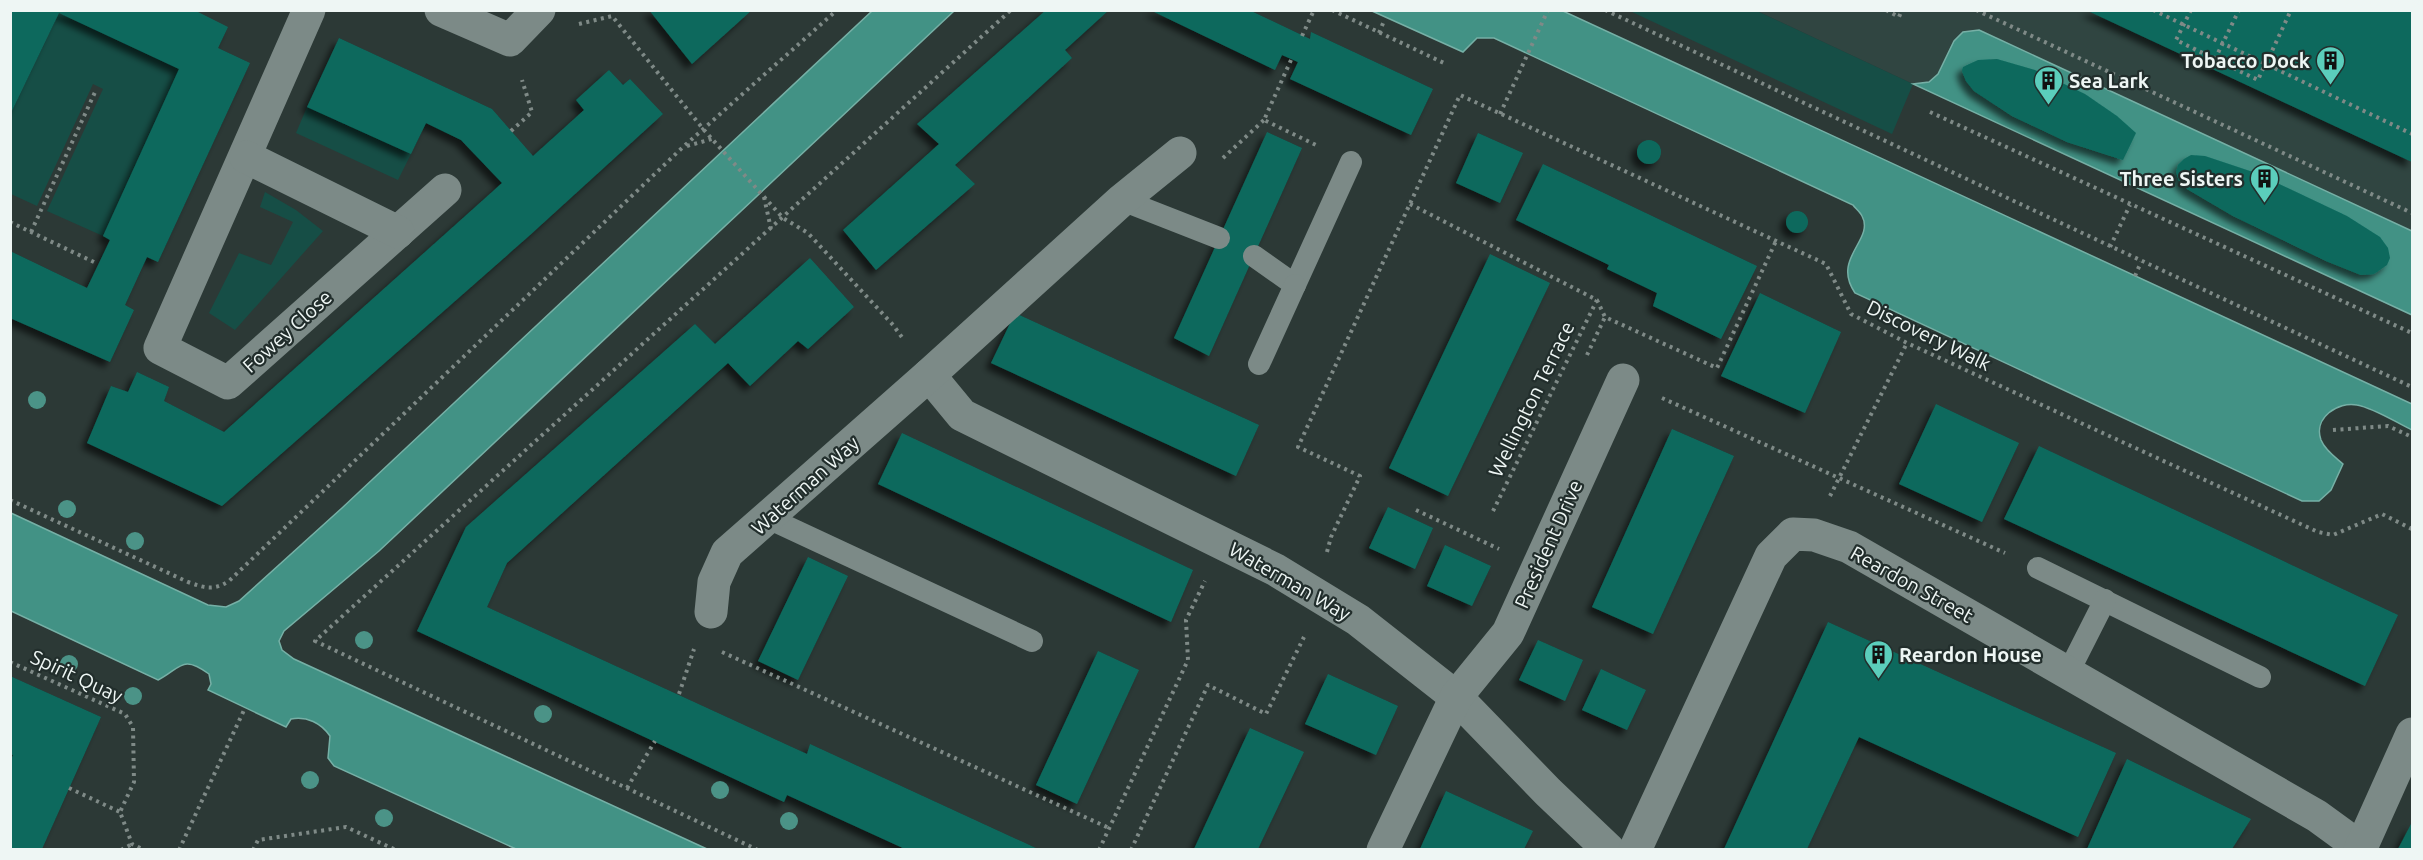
<svg xmlns="http://www.w3.org/2000/svg" width="2423" height="860" font-family="Ubuntu,sans-serif">
<style>
.built{fill:#304541}
.green{fill:#164e46}
.water{fill:#429285;stroke:#76b0a6;stroke-width:1.5}
.building{fill:#0b695d;filter:url(#shadow)}
.lines{fill:none;stroke-linecap:round;stroke-linejoin:round}
.path{stroke:#7f8a87;stroke-width:4;stroke-dasharray:3 4.5;stroke-linecap:butt}
.service{stroke:#7c8a87;stroke-width:22}
.minor{stroke:#7c8a87;stroke-width:33}
.tertiary{stroke:#7c8a87;stroke-width:33}
.tree{fill:#4b9387}
.labels{text-anchor:middle;dominant-baseline:central;stroke-width:4.5;stroke-linejoin:round;paint-order:stroke}
.poi-label{font-size:20px;font-weight:bold;fill:#eef6f4;stroke:#222e2c;text-anchor:end}
.street-label{font-size:20px;fill:#eef6f4;stroke:#222e2c}
</style>
<defs>
<filter id="shadow"><feDropShadow dx="-5.5" dy="5.5" stdDeviation="3" flood-color="#0009"/></filter>
</defs>
<rect width="100%" height="100%" fill="#2c3936"/>
<path class="built" d="M1757,11H2412V231L1979,30L1954,41L1938,74L1929,82L1913,84Z"/>
<g class="green">
<path d="M1630,11H1757L1913,84L1892,134Z"/>
<path d="M59,13L179,69L103,236L47,211L103,89L93,84L37,206L11,194L10,115Z"/>
<path d="M307,107L411,154L398,180L296,133Z"/>
<path d="M265,192L296,210L323,231L235,330L209,313L239,253L271,265L293,222L260,207Z"/>
</g>
<g class="water">
<path d="M872,11H954L379,551L284,631L279,641L282,650L294,659L707,849H516L334,766L328,758L330,736C321,723 307,716 291,719L286,727L208,690L211,684L209,674C182,654 181,668 158,680L11,611V513L208,605L226,607L239,601L342,508Z"/>
<path d="M1372,11H1563L2412,404V430C2397,423 2374,408 2357,405C2338,401 2313,418 2321,440C2325,450 2335,457 2343,464L2331,490L2319,501H2302L1855,293C1831,258 1875,240 1862,216C1860,212 1855,208 1853,205L1494,38H1477L1463,52Z"/>
<path d="M1979,30L2412,231V315L1913,84L1929,82L1938,74L1954,41L1963,32Z"/>
</g>
<g class="building">
<path d="M10,10H194L228,27L218,48L250,63L158,262L147,257L125,305L134,310L110,362L10,318V251L87,288L110,240L103,236L179,69L59,13L10,115Z"/>
<path d="M649,10H752L692,64Z"/>
<path d="M1046,10H1109L1065,50L1072,58L955,165L975,184L876,270L843,230L939,144L917,124Z"/>
<path d="M1150,10H1249L1310,39L1311,32L1433,89L1411,135L1290,79L1298,62L1282,55L1275,70Z"/>
<path d="M2086,10H2412V162Z"/>
<path d="M339,38L492,109L533,156L584,110L576,100L609,70L623,85L630,79L663,114L529,236L222,506L87,443L111,386L128,392L137,372L169,387L164,401L224,432L502,183L461,140L426,123L411,154L307,107Z"/>
<path d="M1997,59L2035,70L2085,94L2117,116L2136,133L2123,160L2067,142L2012,116L1974,91L1966,81L1962,71L1963,67L1978,60Z"/>
<path d="M1267,132L1302,148L1209,356L1174,338Z"/>
<path d="M1478,133L1523,153L1500,203L1456,183Z"/>
<circle cx="1649" cy="152" r="12"/>
<path d="M2191,155L2205,156L2256,173L2347,216L2380,237L2388,248L2390,258L2387,265L2374,274L2361,275L2326,261L2233,216L2187,189L2179,181L2176,172L2178,165L2184,159Z"/>
<path d="M1543,164L1757,266L1721,339L1653,306L1657,293L1607,269L1609,265L1516,220Z"/>
<circle cx="1797" cy="222" r="11"/>
<path d="M1490,254L1550,283L1448,496L1389,468Z"/>
<path d="M810,258L854,307L808,349L798,341L750,386L728,363L507,563L487,607L807,754L810,744L1038,849H905L787,795L784,802L417,631L466,527L695,324L715,344Z"/>
<path d="M1760,293L1841,332L1805,413L1721,376Z"/>
<path d="M1015,313L1259,425L1236,476L991,363Z"/>
<path d="M1936,404L2019,443L1982,522L1899,484Z"/>
<path d="M1672,429L1734,456L1653,634L1592,607Z"/>
<path d="M902,433L1193,570L1171,622L878,484Z"/>
<path d="M2039,446L2398,615L2365,686L2004,519Z"/>
<path d="M1388,507L1433,528L1415,569L1369,548Z"/>
<path d="M1445,545L1491,566L1472,606L1427,586Z"/>
<path d="M808,557L848,576L798,680L758,661Z"/>
<path d="M1828,622L2116,753L2078,837L1859,737L1807,849H1724Z"/>
<path d="M1538,640L1583,660L1565,701L1519,680Z"/>
<path d="M1098,651L1139,670L1077,804L1036,785Z"/>
<path d="M1601,669L1646,690L1627,730L1582,710Z"/>
<path d="M1328,674L1398,706L1376,755L1305,724Z"/>
<path d="M10,676L101,717L42,849H10V762L13,755L10,754Z"/>
<path d="M1250,728L1304,752L1258,849H1194Z"/>
<path d="M2127,759L2251,819L2232,849H2087Z"/>
<path d="M1446,791L1533,831L1524,849H1420Z"/>
<path d="M2412,822V849H2398Z"/>
</g>
<g class="lines">
<g class="path">
<path d="M1332,10L1446,64"/>
<path d="M1605,10L2412,387"/>
<path d="M1886,10L1899,17L1902,10"/>
<path d="M1976,10L2412,213"/>
<path d="M2153,10L2412,134"/>
<path d="M2191,10L2176,40L2258,80L2265,64"/>
<path d="M579,24L612,16L704,130L783,218L808,233L893,325L904,340"/>
<path d="M1379,33L1384,21"/>
<path d="M1302,36L1314,10"/>
<path d="M2215,59L2239,10"/>
<path d="M1291,60L1264,120L1318,146"/>
<path d="M2266,64L2291,10"/>
<path d="M1930,112L2412,333"/>
<path d="M1500,114L1548,10"/>
<path d="M511,131L532,112L522,80"/>
<path d="M687,146L712,139"/>
<path d="M1223,158L1264,120"/>
<path d="M764,197L771,229"/>
<path d="M1410,204L1597,300L1605,317L1717,368L1776,241"/>
<path d="M10,222L98,264"/>
<path d="M31,232L96,90"/>
<path d="M2110,247L2130,205"/>
<path d="M2135,276L2141,262"/>
<path d="M1587,355L1605,317"/>
<path d="M1662,398L2005,553"/>
<path d="M2333,430L2388,426L2412,437"/>
<path d="M1830,496L1907,343"/>
<path d="M10,500L188,582C205,588 213,591 229,581L683,147L837,10"/>
<path d="M1416,510L1499,549"/>
<path d="M1493,511L1597,300"/>
<path d="M1327,552L1331,537L1360,476L1298,447L1460,95L1826,264L1851,314L1907,343L2318,532L2333,535L2382,514L2412,529"/>
<path d="M722,652L1109,828"/>
<path d="M10,662L125,714L133,727L134,782L120,812L132,844L144,850"/>
<path d="M679,694L694,649"/>
<path d="M69,788L120,812"/>
<path d="M627,788L655,741"/>
<path d="M121,850L132,844"/>
<path d="M179,850L245,708"/>
<path d="M253,850L258,840L346,827L396,850"/>
<path d="M758,850L315,641L1011,10"/>
<path d="M1099,850L1188,660L1186,620L1205,581"/>
<path d="M1131,850L1208,685L1266,714L1304,637"/>
</g>
<g class="service">
<path d="M1122,200L1219,238"/>
<path d="M1254,256L1295,285L1351,162"/>
<path d="M1259,364L1295,285"/>
<path d="M768,518L1032,641"/>
<path d="M2038,568L2260,677"/>
<path d="M2068,673L2105,600"/>
</g>
<g class="minor">
<path d="M309,10L160,348L228,383L445,190"/>
<path d="M441,10L510,40L539,10"/>
<path d="M246,157L398,232"/>
<path d="M929,375L962,415L1276,570L1358,620L1456,697L1548,792L1609,850"/>
<path d="M711,612L714,582L727,553L929,375L1122,200L1180,153"/>
<path d="M1383,850L1456,697L1508,633L1623,380"/>
<path d="M1635,850L1771,556L1793,534L1814,535L1849,547L2317,816L2361,848"/>
</g>
<path class="tertiary" d="M2360,850L2412,734"/>
</g>
<g class="tree">
<circle cx="37" cy="400" r="9"/>
<circle cx="67" cy="509" r="9"/>
<circle cx="135" cy="541" r="9"/>
<circle cx="364" cy="640" r="9"/>
<circle cx="69" cy="664" r="9"/>
<circle cx="133" cy="696" r="9"/>
<circle cx="543" cy="714" r="9"/>
<circle cx="310" cy="780" r="9"/>
<circle cx="720" cy="790" r="9"/>
<circle cx="384" cy="818" r="9"/>
<circle cx="789" cy="821" r="9"/>
</g>
<defs>
<symbol id="building-pin" viewBox="-11 -11 22 30"><path d="M0 17L-7.5 6A9.5 9.5 0 1 1 7.5 6Z" fill="#5bcebc" stroke="#222e2c"/><path d="M-4-6H4V6H1V3H-1V6H-4ZM-2.5-4.3h1.7v1.8h-1.7ZM.8-4.3h1.7v1.8H.8ZM-2.5-1h1.7V.8h-1.7ZM.8-1h1.7V.8H.8Z" fill="#111"/></symbol>
</defs>
<g fill-rule="evenodd">
<use href="#building-pin" x="2314" y="44" width="33" height="45"/>
<use href="#building-pin" x="2032" y="64" width="33" height="45"/>
<use href="#building-pin" x="2248" y="162" width="33" height="45"/>
<use href="#building-pin" x="1862" y="638" width="33" height="45"/>
</g>
<g class="labels">
<g class="poi-label">
<text x="2310" y="60">Tobacco Dock</text>
<text x="2069" y="80" text-anchor="start">Sea Lark</text>
<text x="2243" y="178">Three Sisters</text>
<text x="1899" y="654" text-anchor="start">Reardon House</text>
</g>
<g class="street-label">
<text transform="translate(287 331) rotate(-42)">Fowey Close</text>
<text transform="translate(1929 335) rotate(26)">Discovery Walk</text>
<text transform="translate(1531 399) rotate(-64)">Wellington Terrace</text>
<text transform="translate(805 485) rotate(-42)">Waterman Way</text>
<text transform="translate(1548 544) rotate(-66)">President Drive</text>
<text transform="translate(1290 581) rotate(30)">Waterman Way</text>
<text transform="translate(1912 584) rotate(29)">Reardon Street</text>
<text transform="translate(77 676) rotate(25)">Spirit Quay</text>
</g>
</g>
<rect width="2423" height="860" fill="none" stroke="#eef6f4" stroke-width="24"/>
</svg>
